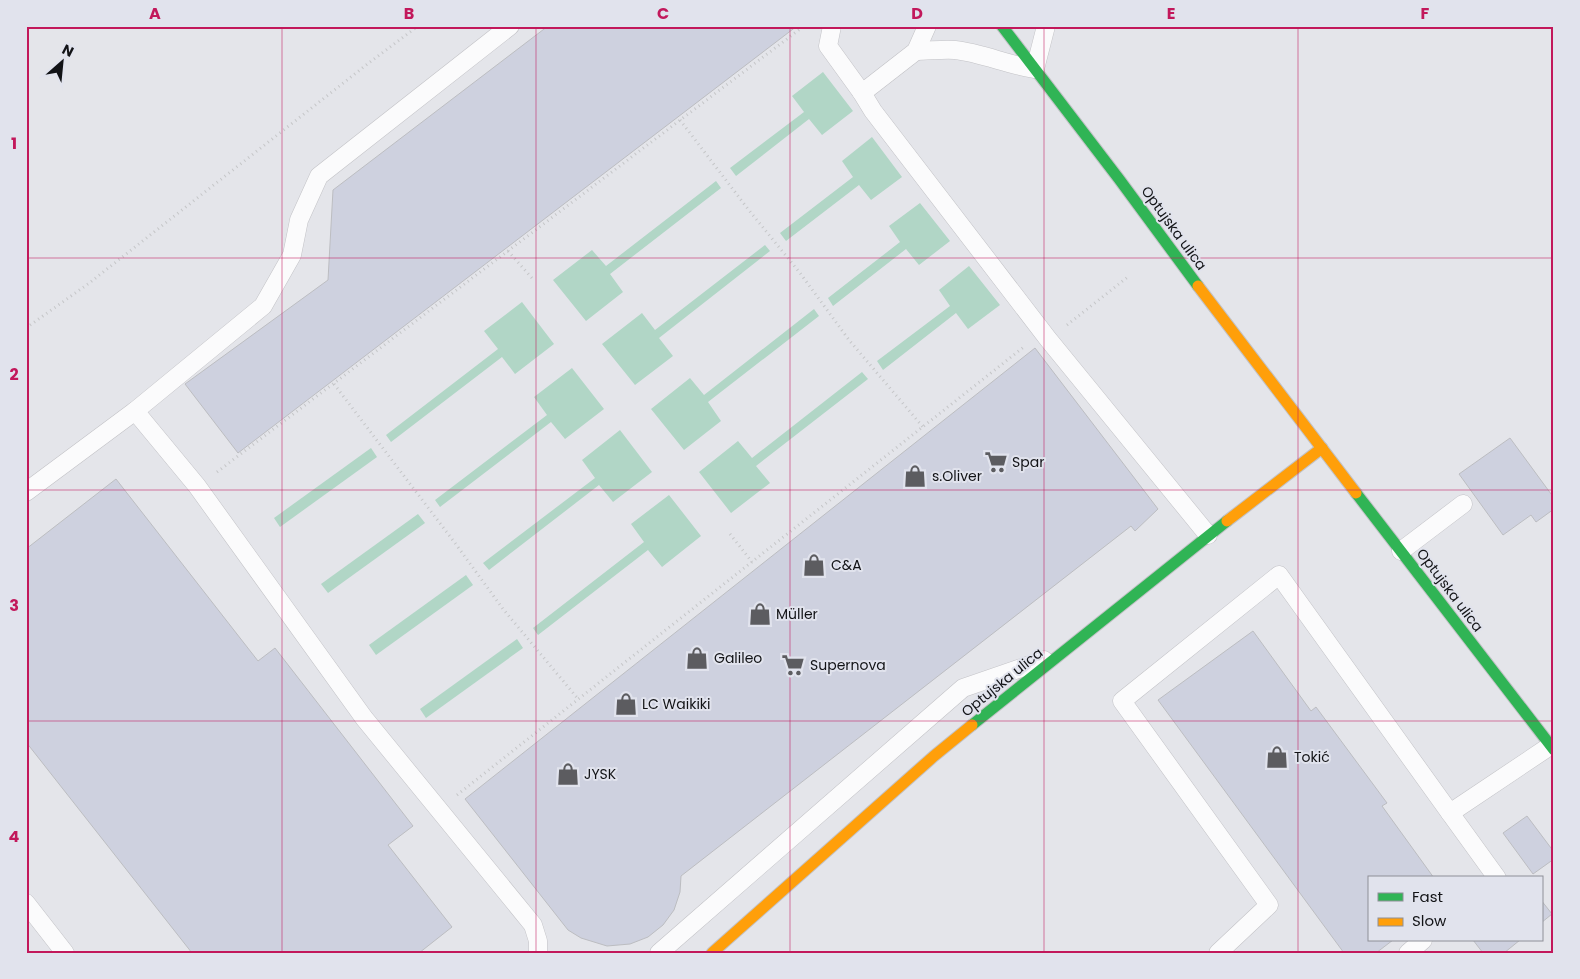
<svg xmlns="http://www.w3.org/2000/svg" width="1580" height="979" font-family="Poppins,sans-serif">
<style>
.green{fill:#b1d6c6}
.building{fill:#ced1df;stroke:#bcbdc1}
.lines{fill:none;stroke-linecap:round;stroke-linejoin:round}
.lane-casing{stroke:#c2c2c6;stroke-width:19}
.fast-casing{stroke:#c2c2c6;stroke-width:13}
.slow-casing{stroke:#c2c2c6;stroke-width:13}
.path{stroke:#c5c6c8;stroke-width:3;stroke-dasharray:1 4;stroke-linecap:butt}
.lane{stroke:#fbfbfc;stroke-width:18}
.fast{stroke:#30b455;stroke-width:11}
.slow{stroke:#ff9f0a;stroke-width:11}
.grid{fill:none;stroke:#c2185b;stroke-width:1;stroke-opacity:0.55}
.labels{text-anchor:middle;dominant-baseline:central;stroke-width:4;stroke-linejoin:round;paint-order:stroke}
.street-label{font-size:14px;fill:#121316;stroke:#e1e3ed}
.poi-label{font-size:14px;fill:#121316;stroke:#e1e3ed;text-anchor:start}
.neatline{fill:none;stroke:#c2185b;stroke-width:2}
.grid-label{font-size:16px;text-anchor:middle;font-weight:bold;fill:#c2185b}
</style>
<rect width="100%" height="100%" fill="#e4e5ea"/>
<g class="green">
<path d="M823,72L853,111L822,135L809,119L736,176L730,168L804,112L792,96Z"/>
<path d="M872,137L902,177L871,200L859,185L786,241L780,233L853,177L842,161Z"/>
<path d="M716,181L721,188L610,274L623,292L586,321L553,280L592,250L606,266Z"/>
<path d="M920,203L950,241L919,265L906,249L833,306L828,298L900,242L889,226Z"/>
<path d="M765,245L770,251L659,338L673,356L635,385L602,344L642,313L655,330Z"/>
<path d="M969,266L1000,305L968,329L956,313L883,370L877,361L950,306L939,290Z"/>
<path d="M522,302L554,344L515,374L502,357L391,442L386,435L498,349L484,331Z"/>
<path d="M814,309L819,316L708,402L721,421L684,450L651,409L690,378L704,395Z"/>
<path d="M572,368L604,409L565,439L551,422L440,507L435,500L547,415L534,397Z"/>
<path d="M862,372L868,379L756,466L770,483L731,513L699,472L738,441L752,458Z"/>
<path d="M620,430L652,472L613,502L599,485L489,570L483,563L595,478L582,460Z"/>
<path d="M371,448L377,457L280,527L274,518Z"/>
<path d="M669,495L701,536L662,567L648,550L538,635L533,628L644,542L631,524Z"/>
<path d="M418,514L425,523L328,593L321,584Z"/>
<path d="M466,575L473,585L376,655L369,645Z"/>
<path d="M517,639L523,648L426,718L420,709Z"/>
</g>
<g class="building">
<path d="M548,26H797L238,453L185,384L328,280L333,190Z"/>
<path d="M1035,348L1158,509L1135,531L1131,526L681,876L680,892L674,910L663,925L648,937L630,944L607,946L581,938L568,930L465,799Z"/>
<path d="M1510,438L1554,498V509L1536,522L1531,515L1503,535L1459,474Z"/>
<path d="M116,479L258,661L275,648L413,826L388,845L452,927L419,953H192L26,742V549Z"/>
<path d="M1253,631L1311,711L1316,707L1387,803L1382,806L1434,878H1369V940H1393L1376,953H1344L1158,700Z"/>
<path d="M1527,816L1554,852V859L1533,874L1503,833Z"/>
<path d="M1541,900L1552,914L1541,923Z"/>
<path d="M1473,940H1520L1504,953H1483Z"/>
</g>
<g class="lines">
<defs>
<g id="lane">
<path d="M832,26L828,46L862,93L873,111L1048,339L1208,535"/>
<path d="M916,51C929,51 943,49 955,50C982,53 1008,65 1035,69L1046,26"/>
<path d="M862,93L916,51L927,26"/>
<path d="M135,411L197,486L364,718L533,925L538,941V953"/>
<path d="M26,492L135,411L263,306L292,255L299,220L319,176L510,26"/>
<path d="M1401,551L1463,504"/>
<path d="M1450,813L1497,878"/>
<path d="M26,903L65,953"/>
<path d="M659,953L963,688L1044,660"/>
<path d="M1218,953L1269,905L1122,701L1279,575L1450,813L1550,746"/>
<path d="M1408,953L1423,940"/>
</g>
<g id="fast">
<path d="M1002,26L1119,179L1198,286"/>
<path d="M1356,493L1554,750"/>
<path d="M972,725L1227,521"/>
</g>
<g id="slow">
<path d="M1198,286L1356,493"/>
<path d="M1227,521L1322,448"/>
<path d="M712,953L934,756L972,725"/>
</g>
</defs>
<use href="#lane" class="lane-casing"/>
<use href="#fast" class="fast-casing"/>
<use href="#slow" class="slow-casing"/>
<g class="path">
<path d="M680,120L748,209L800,273L849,340L923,427"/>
<path d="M508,251L532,278"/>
<path d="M1067,325L1129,276"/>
<path d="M26,328L88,284L370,62L418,26"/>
<path d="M334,384L455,543L503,609L579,700"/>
<path d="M217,472L804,26"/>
<path d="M730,534L752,562"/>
<path d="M457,795L1025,346"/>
</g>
<use href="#lane" class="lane"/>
<use href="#fast" class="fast"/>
<use href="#slow" class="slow"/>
</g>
<path class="grid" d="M282,26V953M536,26V953M790,26V953M1044,26V953M1298,26V953M26,258H1554M26,490H1554M26,721H1554"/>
<defs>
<symbol id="supermarket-bare" viewBox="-9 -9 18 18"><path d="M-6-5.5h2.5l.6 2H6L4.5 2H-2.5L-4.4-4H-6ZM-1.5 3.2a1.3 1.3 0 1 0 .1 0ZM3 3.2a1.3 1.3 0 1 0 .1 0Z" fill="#5c5c60" stroke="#e1e3ed" stroke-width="2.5" paint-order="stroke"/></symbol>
<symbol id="shop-bare" viewBox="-9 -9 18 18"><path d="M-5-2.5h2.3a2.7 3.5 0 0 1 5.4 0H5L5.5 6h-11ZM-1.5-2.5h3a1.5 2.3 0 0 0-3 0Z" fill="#5c5c60" stroke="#e1e3ed" stroke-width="2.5" paint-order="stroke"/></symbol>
</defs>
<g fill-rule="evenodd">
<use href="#supermarket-bare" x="980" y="446" width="32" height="32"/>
<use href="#shop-bare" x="899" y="460" width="32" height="32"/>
<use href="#shop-bare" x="798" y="549" width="32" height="32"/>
<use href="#shop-bare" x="744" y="598" width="32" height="32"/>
<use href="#shop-bare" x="681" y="642" width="32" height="32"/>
<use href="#supermarket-bare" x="777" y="649" width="32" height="32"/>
<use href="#shop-bare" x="610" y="688" width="32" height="32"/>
<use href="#shop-bare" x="1261" y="741" width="32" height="32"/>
<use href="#shop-bare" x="552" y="758" width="32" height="32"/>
</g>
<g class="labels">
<g class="street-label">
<text transform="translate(1174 228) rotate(54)">Optujska ulica</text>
<text transform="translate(1450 590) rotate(53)">Optujska ulica</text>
<text transform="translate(1002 682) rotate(-39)">Optujska ulica</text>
</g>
<g class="poi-label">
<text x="1012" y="462">Spar</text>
<text x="932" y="476">s.Oliver</text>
<text x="831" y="565">C&amp;A</text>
<text x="776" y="614">Müller</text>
<text x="714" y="658">Galileo</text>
<text x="810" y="665">Supernova</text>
<text x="642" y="704">LC Waikiki</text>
<text x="1294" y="757">Tokić</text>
<text x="584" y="774">JYSK</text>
</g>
</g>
<rect width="1580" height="979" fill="none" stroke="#e1e3ed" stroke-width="55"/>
<rect x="1368" y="876" width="175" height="65" fill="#e1e3ed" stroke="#8e9097"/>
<rect x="1378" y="893" width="25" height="8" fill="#30b455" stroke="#8e9097"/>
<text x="1412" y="902" font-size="15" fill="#121316">Fast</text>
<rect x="1378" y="918" width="25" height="8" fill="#ff9f0a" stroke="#8e9097"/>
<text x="1412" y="926" font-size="15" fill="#121316">Slow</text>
<g transform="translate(62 62) rotate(27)" stroke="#e1e3ed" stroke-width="4" paint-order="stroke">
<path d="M0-4L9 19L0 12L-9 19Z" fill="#121316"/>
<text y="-8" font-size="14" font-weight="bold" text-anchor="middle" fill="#121316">N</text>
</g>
<rect x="28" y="28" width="1524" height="924" class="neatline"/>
<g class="grid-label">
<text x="155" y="19">A</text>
<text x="409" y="19">B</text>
<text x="663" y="19">C</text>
<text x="917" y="19">D</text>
<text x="1171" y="19">E</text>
<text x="1425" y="19">F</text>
<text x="14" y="149">1</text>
<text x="14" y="380">2</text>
<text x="14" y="611">3</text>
<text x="14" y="842">4</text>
</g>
</svg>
